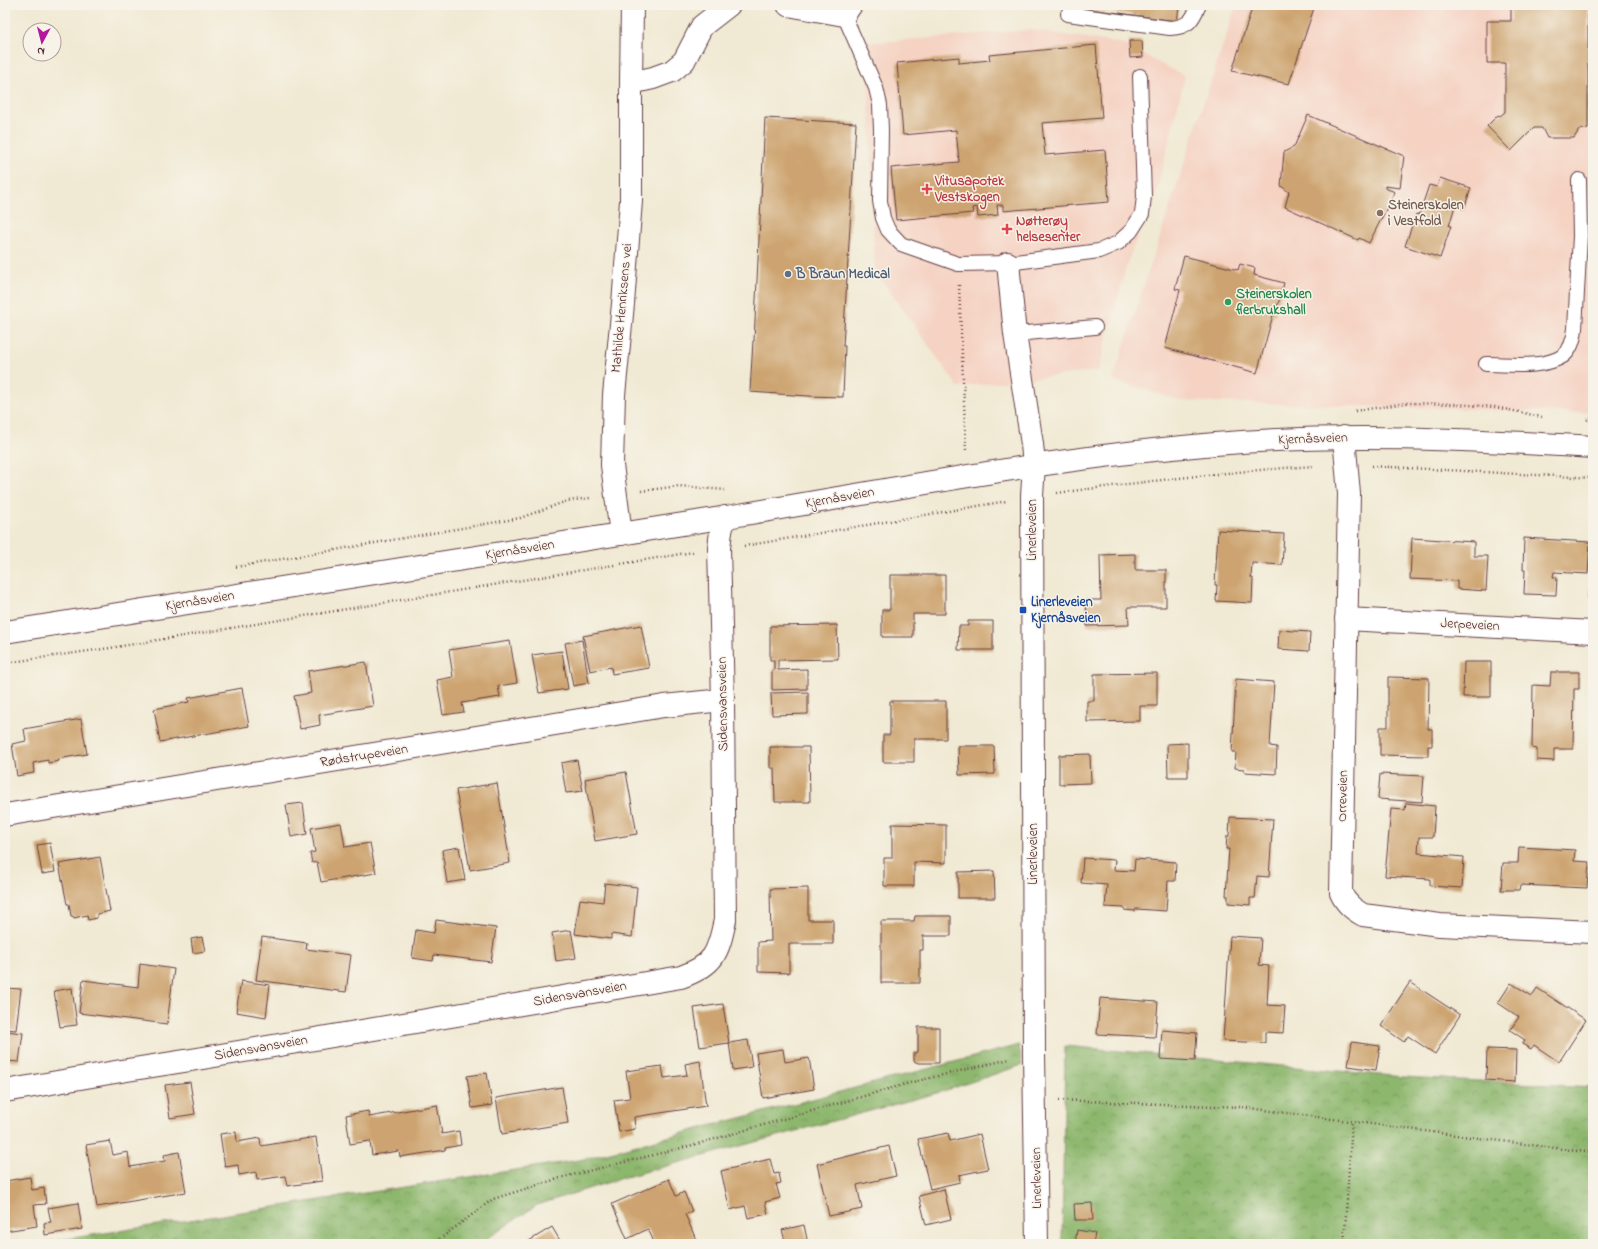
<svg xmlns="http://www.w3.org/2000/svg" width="1598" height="1249" font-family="'Indie Flower',sans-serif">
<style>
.built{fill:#f5d2c2}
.forest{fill:url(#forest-crowns);stroke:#6c6b4c}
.building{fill:#cda471}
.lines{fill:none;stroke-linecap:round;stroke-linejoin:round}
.service-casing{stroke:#633d44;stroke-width:16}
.minor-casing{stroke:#633d44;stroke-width:24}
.secondary-casing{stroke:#633d44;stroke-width:24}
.path{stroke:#633d44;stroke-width:2.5;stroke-dasharray:1 3;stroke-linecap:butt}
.service{stroke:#fff;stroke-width:14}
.minor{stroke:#fff;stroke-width:22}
.secondary{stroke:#fff;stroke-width:22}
.health-dot{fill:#e0444e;stroke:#f7f3e8;stroke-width:1.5}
.education-dot{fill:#8d6e63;stroke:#f7f3e8;stroke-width:1.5}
.service-dot{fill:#5c6f8a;stroke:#f7f3e8;stroke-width:1.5}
.leisure-dot{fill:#2e9e5b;stroke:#f7f3e8;stroke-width:1.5}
.transit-dot{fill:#1a4fb4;stroke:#f7f3e8;stroke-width:1.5}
.labels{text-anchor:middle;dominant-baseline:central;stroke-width:3;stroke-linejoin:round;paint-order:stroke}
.health-label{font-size:14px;font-weight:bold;fill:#be3a42;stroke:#f7f3e8;text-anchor:start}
.education-label{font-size:14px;font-weight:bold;fill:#785e54;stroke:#f7f3e8;text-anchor:start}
.service-label{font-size:14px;font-weight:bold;fill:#4e5e75;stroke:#f7f3e8;text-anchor:start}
.leisure-label{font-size:14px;font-weight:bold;fill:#27864d;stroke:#f7f3e8;text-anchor:start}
.street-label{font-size:14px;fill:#4a1f2b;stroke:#f7f3e8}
.transit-label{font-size:14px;font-weight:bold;fill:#164399;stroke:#f7f3e8;text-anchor:start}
</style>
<defs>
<pattern id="forest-crowns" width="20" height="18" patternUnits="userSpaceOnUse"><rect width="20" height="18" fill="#8db76d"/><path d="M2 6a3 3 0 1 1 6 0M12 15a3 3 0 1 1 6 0" fill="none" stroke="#75945a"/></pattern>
</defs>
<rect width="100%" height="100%" fill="#f7f3e8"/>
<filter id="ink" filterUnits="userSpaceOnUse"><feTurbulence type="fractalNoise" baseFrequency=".025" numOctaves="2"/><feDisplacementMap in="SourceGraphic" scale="8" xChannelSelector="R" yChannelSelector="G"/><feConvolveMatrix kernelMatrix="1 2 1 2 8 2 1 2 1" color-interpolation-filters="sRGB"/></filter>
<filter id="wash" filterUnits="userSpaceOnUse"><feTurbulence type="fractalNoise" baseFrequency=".012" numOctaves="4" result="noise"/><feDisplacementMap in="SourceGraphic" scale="16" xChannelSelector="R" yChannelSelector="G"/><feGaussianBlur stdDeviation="0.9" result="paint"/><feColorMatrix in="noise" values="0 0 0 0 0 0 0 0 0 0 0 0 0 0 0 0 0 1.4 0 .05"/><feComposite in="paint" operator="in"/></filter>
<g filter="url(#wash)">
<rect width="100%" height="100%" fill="#f0e9d3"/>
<g class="built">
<path d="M1236,5H1593V413L1182,401L1113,380Z"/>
<path d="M1030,30L1120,43L1185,76L1155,198L1128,260L1098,371L958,387L875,270L867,43Z"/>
</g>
<g class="forest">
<path d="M1019,1045L1022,1065L944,1091L622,1178L537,1205L479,1244H34L580,1160Z"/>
<path d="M1065,1046L1403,1077L1593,1087V1244H1062Z"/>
</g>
<g id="blocks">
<g class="building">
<path d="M1076,5H1187L1186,8L1179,7L1177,21L1076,7Z"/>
<path d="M1253,5H1315L1289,84L1232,71Z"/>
<path d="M1511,5H1588V128L1579,130L1574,138H1547L1542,128H1534L1511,151L1487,126L1498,115L1500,116L1505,112V63H1487V21H1511Z"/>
<path d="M1129,41H1142L1143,57L1130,58Z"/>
<path d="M1096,45L1102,118L1042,123L1045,155L1105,150L1109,202L1003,211V205H997L998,215L978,217L977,207L972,208L973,213L896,220L891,168L959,162L956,130L903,135L897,63L959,57V63L990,60L989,55Z"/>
<path d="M1308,115L1404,156L1400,188L1385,186V188L1395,192L1369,243L1359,238L1358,240L1285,207L1289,192L1281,186L1284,152L1294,147Z"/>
<path d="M765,118L856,123L843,346H845L843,397L808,396L750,392L753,341H754Z"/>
<path d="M1440,178L1471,188L1464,209L1455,206L1449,226H1451L1440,258L1405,246L1416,214L1419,215L1429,185L1437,187Z"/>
<path d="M1184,256L1238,270L1240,264L1255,268L1254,275L1284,283L1275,315H1273L1257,373L1165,348L1180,290L1175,289Z"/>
<path d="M1218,530L1284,534L1282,565L1252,563L1251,578H1253L1252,603L1216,601L1217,585H1215Z"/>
<path d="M1412,538L1474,542V556H1488L1486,591L1457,589V581L1410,579Z"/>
<path d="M1524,538L1590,542L1588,574L1554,572L1553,577H1557L1556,595L1524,594L1525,570H1523Z"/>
<path d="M1135,554V570H1166V607H1128L1129,625L1087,626L1086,600H1101L1100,555Z"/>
<path d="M1592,566H1593V597H1590Z"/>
<path d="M890,575H945V614H913V637H882V610H890Z"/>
<path d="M968,621H993V650H958L959,626H968Z"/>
<path d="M641,625L649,668L612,674L611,667L590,671L583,636Z"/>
<path d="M837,625L838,659L778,660V670L807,669V689L772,690V670H774V660H770V626Z"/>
<path d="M1279,630L1310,632L1309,651L1278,649Z"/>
<path d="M582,640L589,683L573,686L565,643Z"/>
<path d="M510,641L517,683L498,686L500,697L462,703L464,712L443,715L437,680L453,677L449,650Z"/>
<path d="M562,651L568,689L539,693L532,655Z"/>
<path d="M366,662L373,706L319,715L320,725L300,729L294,696L311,693L308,671Z"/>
<path d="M1464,662H1491V697H1463Z"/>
<path d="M1551,672H1579V689H1574L1573,749H1554V761L1537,760V749L1532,748L1533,685L1550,686Z"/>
<path d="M1157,673V706H1140V721L1087,722V701H1094V674Z"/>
<path d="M1388,677L1429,678L1428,729H1432V746H1428V756L1380,755V727H1388Z"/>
<path d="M1236,679L1274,682L1270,746L1277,747L1276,774L1244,772V769L1235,768L1236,752H1232Z"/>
<path d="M242,688L249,726L160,742L154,709L189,702L188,698Z"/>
<path d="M808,692V714L772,715L771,693Z"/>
<path d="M890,701H946V739H914V762H883V735H890Z"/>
<path d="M81,719L87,754L58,759L59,761L48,763V760L33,763L34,773L17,776L12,744L26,741L24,729Z"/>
<path d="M1188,743V777H1168L1167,744Z"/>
<path d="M958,746H994L995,774L959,775Z"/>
<path d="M770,747H809L810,802H775L774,768H770Z"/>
<path d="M1090,754L1091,783L1059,784V755Z"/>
<path d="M577,760L583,791L566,793L561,763Z"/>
<path d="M626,772L637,834L595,841L585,779Z"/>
<path d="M1380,774L1424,776L1422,802L1378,799Z"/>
<path d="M497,783L510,863L470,870L456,790Z"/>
<path d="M303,803L307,834L291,837L286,805Z"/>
<path d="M1406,803L1435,806L1433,837H1419L1418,853L1464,857L1462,888L1430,886V879L1385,876L1391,809L1405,810Z"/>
<path d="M1230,817L1273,819L1269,877L1257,876L1255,898H1250V905L1228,903V896H1226L1229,849H1226L1227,836H1229Z"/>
<path d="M341,823L345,847L370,843L376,873L321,882L317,862L312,863L310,853L315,852L311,828Z"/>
<path d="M892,824L946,825V863L914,862V886H884V858H892Z"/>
<path d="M50,843L55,872L42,874L37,845Z"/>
<path d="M459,847L465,880L447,883L442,850Z"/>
<path d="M1519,847L1575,850L1574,861L1589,862L1587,888L1520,885L1519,890H1501L1503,863H1518Z"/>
<path d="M100,857L110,911L97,914V918L88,920L87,915L74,918L73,916H71L69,904H67L59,864Z"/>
<path d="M1083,858L1115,860L1114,870L1134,871L1135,859L1176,862L1175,881H1168L1166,911L1136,909L1135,911L1124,910V908L1105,907L1107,885L1081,883Z"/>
<path d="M994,871L995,898H958V872Z"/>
<path d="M605,883L637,887L632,937L611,934V939L575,934L580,899L603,902Z"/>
<path d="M808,888V920H833V944H789V973L758,972V942L771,941L770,889Z"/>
<path d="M915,916H951V936H923V950H920V983H881V921H914Z"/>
<path d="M436,920L496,928L491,962L434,955L433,961L412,958L416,930L434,933Z"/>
<path d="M571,930L576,958L556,961L552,933Z"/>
<path d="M1230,936L1261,938L1259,965L1269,966L1267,1005L1285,1006L1283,1033L1265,1032V1043L1223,1041Z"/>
<path d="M202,937L205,951L193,953L191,939Z"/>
<path d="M262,937L307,943L306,949L351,955L346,992L256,980Z"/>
<path d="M140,964L174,969L167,1024L79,1013L83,980L138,987Z"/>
<path d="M241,981L270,985L266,1017L236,1012Z"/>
<path d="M1410,982L1460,1015L1435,1054L1408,1036L1404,1042L1381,1026Z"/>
<path d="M1511,983L1532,996L1537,988L1586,1020L1559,1062L1534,1045L1531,1049L1522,1044L1525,1040L1510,1030L1519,1017L1498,1003Z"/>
<path d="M5,988L21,989L16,1030L5,1029Z"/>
<path d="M72,988L77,1025L60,1027L54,991Z"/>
<path d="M1100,998L1158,1002L1155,1037L1097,1034Z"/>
<path d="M723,1004L729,1043L700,1047L694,1008Z"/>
<path d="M918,1027H939V1063H918L914,1061V1053L918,1052Z"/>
<path d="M1162,1030L1197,1033L1195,1061L1160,1059Z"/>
<path d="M5,1031L23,1033L19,1062L5,1061Z"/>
<path d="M748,1040L752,1067L733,1070L729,1043Z"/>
<path d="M1352,1042L1380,1046L1376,1070L1348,1066Z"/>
<path d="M783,1049L785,1062L809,1058L814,1089L763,1098L756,1053Z"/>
<path d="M1487,1049L1516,1050L1515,1082L1486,1080Z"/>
<path d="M700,1061L706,1106L634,1117L635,1129L619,1132L614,1100L630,1098L626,1071L662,1066L664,1078L687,1075L685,1064Z"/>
<path d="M487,1073L492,1105L472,1108L467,1076Z"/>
<path d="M190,1082L195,1114L170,1118L165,1085Z"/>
<path d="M562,1087L568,1123L502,1134L496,1098Z"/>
<path d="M437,1105L442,1134L459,1131L461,1145L445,1148V1150L400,1157L399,1151L372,1155L370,1141L350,1144L346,1115L368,1111L369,1117Z"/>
<path d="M236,1132L237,1142L260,1138L261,1146L316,1137L322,1181L287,1186L285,1176L257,1180L256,1172L239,1175L238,1165L225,1167L220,1134Z"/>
<path d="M948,1133L950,1141L980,1134L988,1169L959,1175L960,1182L930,1189L918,1139Z"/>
<path d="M110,1141L113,1155L128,1152L130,1167L165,1161L164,1155L179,1152L186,1192L97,1207L86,1145Z"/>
<path d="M889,1146L896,1176L857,1185L862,1209L829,1216L817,1164Z"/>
<path d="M770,1159L774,1174L779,1173L781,1183L776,1184L780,1198L765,1202L768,1214L748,1218L745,1206L730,1210L721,1171Z"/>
<path d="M30,1177L32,1190L44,1188L46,1204L34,1205L37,1226L5,1231V1181Z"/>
<path d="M669,1179L676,1196L684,1192L692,1211L685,1214L698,1244H655L648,1229L627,1239L612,1204Z"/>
<path d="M944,1189L951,1219L926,1225L919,1196Z"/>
<path d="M78,1203L82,1229L45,1235L44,1223L51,1222L48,1208Z"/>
<path d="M1092,1203L1093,1220H1075L1074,1204Z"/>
<path d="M804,1225L808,1244H786L782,1230Z"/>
<path d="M552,1227L562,1244H524Z"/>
<path d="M1077,1230L1095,1233L1093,1244H1075Z"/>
</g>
</g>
</g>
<g filter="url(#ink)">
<use href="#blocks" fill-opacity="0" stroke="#633d44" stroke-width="1"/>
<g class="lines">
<defs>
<g id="service">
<path d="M1068,14L1170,28C1188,27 1192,21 1199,5"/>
<path d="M844,15L876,88L880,105L881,130L880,201L883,218L888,230L901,244L958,264L1008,263L1099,251L1118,243L1131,231L1142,214L1144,196L1140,76"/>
<path d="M1015,334L1095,327"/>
<path d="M1486,364C1509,364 1543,369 1563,356C1571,350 1574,338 1575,329L1580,236L1579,180"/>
</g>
<g id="minor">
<path d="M788,5L844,15L851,5"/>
<path d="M631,83L632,5"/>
<path d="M1008,263L1015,334L1032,444L1034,465L1032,496L1034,1054L1037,1244"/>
<path d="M1344,437L1349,494L1341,893C1346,904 1353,909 1363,915L1440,925L1593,932"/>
<path d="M621,534L612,465L614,395L623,304L631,201V83L653,78L672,71L684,61L702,26L729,5"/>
<path d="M1346,619L1593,632"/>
<path d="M5,815L664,706L723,700"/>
<path d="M5,1091L121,1071L197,1059L681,977C714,965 718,954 725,920L723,700L719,548L721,531L725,517"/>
</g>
<path id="secondary" d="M5,632C244,594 482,556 721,518C885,491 1049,458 1215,444C1341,433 1467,439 1593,447"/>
</defs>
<use href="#service" class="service-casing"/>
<use href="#minor" class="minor-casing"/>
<use href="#secondary" class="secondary-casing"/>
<g class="path">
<path d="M959,285L966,450"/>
<path d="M1355,411L1406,403L1456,404L1495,407L1542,417"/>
<path d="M1587,420L1593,417"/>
<path d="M1372,466L1593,478"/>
<path d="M641,491L679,486L725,490"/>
<path d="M1057,493C1143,482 1229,471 1315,466"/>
<path d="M744,546L1007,501"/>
<path d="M236,567L520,518L567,501L590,498"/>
<path d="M5,663L110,648L693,552"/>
<path d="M1059,1100L1241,1107L1593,1153"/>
<path d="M433,1244L493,1199L560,1178L697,1144L913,1082L1010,1059"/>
<path d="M1344,1244L1352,1122"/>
</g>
<use href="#service" class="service"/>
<use href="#minor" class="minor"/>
<use href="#secondary" class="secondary"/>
</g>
</g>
<g class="health-dot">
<path d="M925 183h4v4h4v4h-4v4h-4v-4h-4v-4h4z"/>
<path d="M1005 223h4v4h4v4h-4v4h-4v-4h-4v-4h4z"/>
</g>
<circle class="education-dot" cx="1380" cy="213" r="4"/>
<circle class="service-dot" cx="788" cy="274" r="4"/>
<circle class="leisure-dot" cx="1228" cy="302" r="4"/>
<rect class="transit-dot" x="1019" y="606" width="8" height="8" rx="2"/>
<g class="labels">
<g class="health-label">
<text x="935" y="181">Vitusapotek<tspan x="935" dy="16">Vestskogen</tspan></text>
<text x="1016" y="221">Nøtterøy<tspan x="1016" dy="16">helsesenter</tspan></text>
</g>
<g class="education-label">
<text x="1388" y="205">Steinerskolen<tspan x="1388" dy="16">i Vestfold</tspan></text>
</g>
<g class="service-label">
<text x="796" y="274">B Braun Medical</text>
</g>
<g class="leisure-label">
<text x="1236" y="294">Steinerskolen<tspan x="1236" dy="16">flerbrukshall</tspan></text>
</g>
<g class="street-label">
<text transform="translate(622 308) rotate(-85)">Mathilde Henriksens vei</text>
<text transform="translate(1313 439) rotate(-2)">Kjernåsveien</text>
<text transform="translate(840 498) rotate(-10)">Kjernåsveien</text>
<text transform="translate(1032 530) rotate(-90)">Linerleveien</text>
<text transform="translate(520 550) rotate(-9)">Kjernåsveien</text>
<text transform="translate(200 601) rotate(-9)">Kjernåsveien</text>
<text transform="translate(1470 625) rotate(3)">Jerpeveien</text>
<text transform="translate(723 704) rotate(-91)">Sidensvansveien</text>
<text transform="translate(364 756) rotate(-9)">Rødstrupeveien</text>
<text transform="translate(1343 796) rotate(-89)">Orreveien</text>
<text transform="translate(1033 854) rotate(-90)">Linerleveien</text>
<text transform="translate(580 994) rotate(-10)">Sidensvansveien</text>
<text transform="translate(261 1048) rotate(-10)">Sidensvansveien</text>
<text transform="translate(1037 1178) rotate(-91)">Linerleveien</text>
</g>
<g class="transit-label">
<text x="1031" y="602">Linerleveien<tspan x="1031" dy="16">Kjernåsveien</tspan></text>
</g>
</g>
<rect width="1598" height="1249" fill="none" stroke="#f7f3e8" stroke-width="20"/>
<g transform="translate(42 42) rotate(187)"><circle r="19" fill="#f7f3e8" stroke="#b29e9c"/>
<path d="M0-3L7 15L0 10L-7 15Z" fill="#b5179e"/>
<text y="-6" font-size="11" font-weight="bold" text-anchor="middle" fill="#4a1f2b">N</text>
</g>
</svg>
